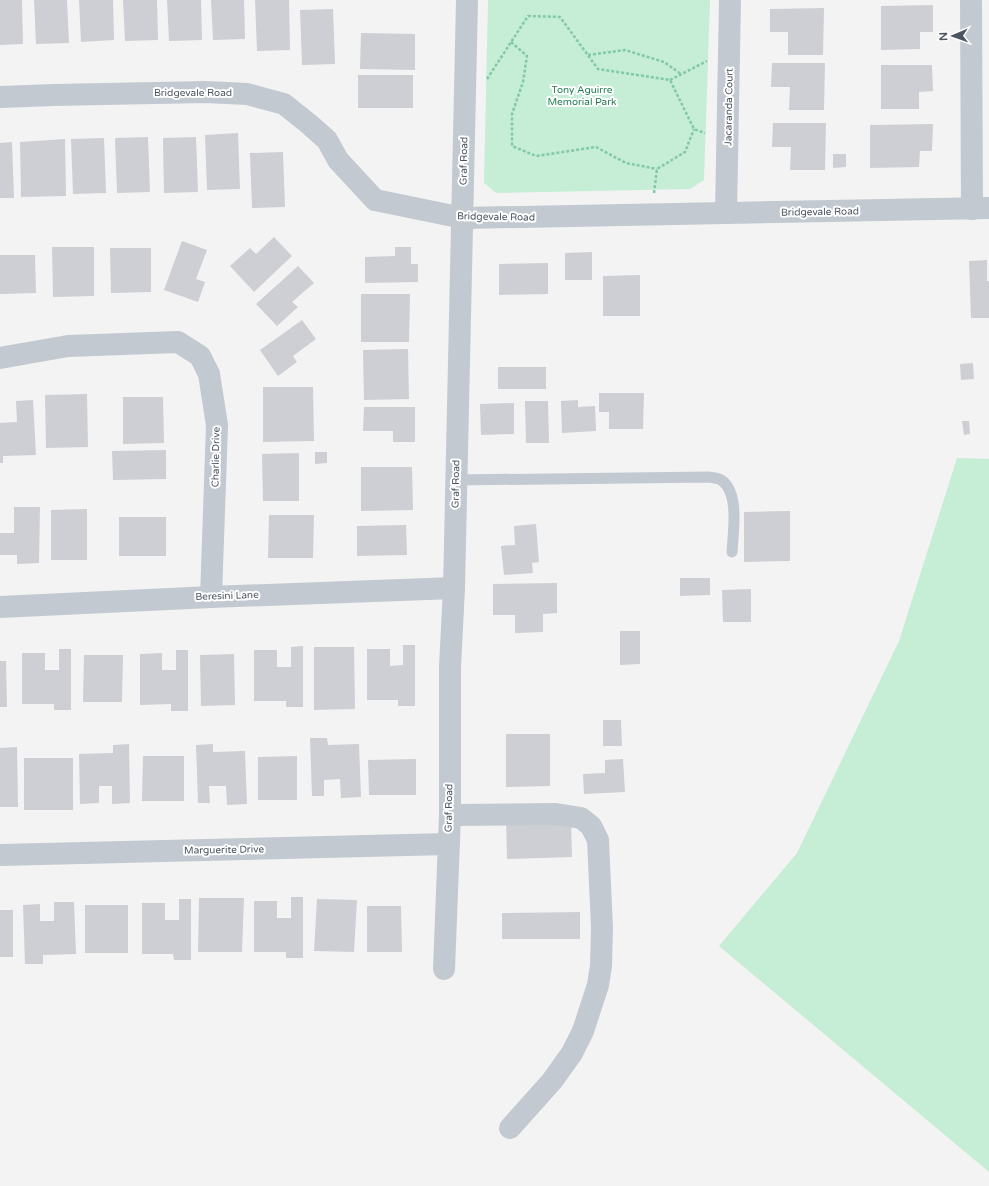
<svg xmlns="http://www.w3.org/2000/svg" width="989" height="1186" font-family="'Varela Round',sans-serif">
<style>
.green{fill:#c6edd6}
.building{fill:#cdcfd4}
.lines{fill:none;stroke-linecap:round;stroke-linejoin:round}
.path{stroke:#81c9a7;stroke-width:2.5;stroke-dasharray:3 2;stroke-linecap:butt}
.lane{stroke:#c2c9d0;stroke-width:11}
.street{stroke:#c2c9d0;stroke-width:22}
.labels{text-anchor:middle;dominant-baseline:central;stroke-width:4;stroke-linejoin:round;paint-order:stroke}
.park-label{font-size:10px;fill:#207c50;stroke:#fff}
.street-label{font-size:10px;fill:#4c555f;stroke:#fff}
</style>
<rect width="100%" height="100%" fill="#f4f3f3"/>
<g class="green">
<path d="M488,0H710L704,180L690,189L496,193L484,183Z"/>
<path d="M957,458L989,459V1172L719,946L797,853L899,641Z"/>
</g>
<g class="building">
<path d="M0,0H22L23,44L0,45Z"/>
<path d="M34,0H67L69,43L36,44Z"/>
<path d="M79,0H113L114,40L81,42Z"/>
<path d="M123,0H157L158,40L125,41Z"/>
<path d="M167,0H201L202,40L169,41Z"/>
<path d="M211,0H244L245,39L213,40Z"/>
<path d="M255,0H289L290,50L257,51Z"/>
<path d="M933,5V32H920V49L881,50V6Z"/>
<path d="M824,8L823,55H788V32H770V9Z"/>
<path d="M333,9L335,64L302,65L300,10Z"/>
<path d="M361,33L415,34V70L360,69Z"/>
<path d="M772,63H825L824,110H789L790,87H771Z"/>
<path d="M881,65H932L933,91L919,92V109H881Z"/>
<rect x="358" y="75" width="55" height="33"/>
<path d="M773,123H826L825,170H790L791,147H772Z"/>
<path d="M933,124L932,151H920L919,167L870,168V125Z"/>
<path d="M238,133L240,189L207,190L205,135Z"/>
<path d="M148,137L150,192L117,193L115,138Z"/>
<path d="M196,137L198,192L164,193L163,138Z"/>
<path d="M104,138L106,193L73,194L71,139Z"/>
<path d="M65,139L66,196L21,197L20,142Z"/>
<path d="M12,142L14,198H0V143Z"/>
<path d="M283,152L285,207L252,208L250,153Z"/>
<path d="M833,154H846V167L833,168Z"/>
<path d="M274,237L292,256L254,292L230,266L250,248L256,254Z"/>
<path d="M182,241L207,250L196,279L205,282L198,302L164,290Z"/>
<path d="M52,247H94V296L53,297Z"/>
<path d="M395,247H411V264H418V282L365,283V257L395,256Z"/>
<path d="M110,248H151V292L111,293Z"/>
<path d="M592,252V280H565V253Z"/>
<path d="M0,255H35L36,293L0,294Z"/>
<path d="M987,260V281H989V318H971L969,261Z"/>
<path d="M548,263V294L499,295V264Z"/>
<path d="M298,266L314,283L292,302L298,307L277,326L256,304Z"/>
<path d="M640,275V316H603V276Z"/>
<path d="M361,294H410L409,342H361Z"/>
<path d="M302,320L316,339L293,356L297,362L278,376L260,350Z"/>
<path d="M408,349L409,399L364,400L363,350Z"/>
<path d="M973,363L974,379L961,380L960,364Z"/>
<rect x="498" y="367" width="48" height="22"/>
<path d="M263,387H313L314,441L263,442Z"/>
<path d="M599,393H644L643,429H609V412H599Z"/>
<path d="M87,394L88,447L46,448L45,395Z"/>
<path d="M123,397H163L164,443L123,444Z"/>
<path d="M33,400L36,455L3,456V463H0V423L17,422L16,401Z"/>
<path d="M578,400V407L595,406L596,431L562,433L561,401Z"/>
<path d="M525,401H548L549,443H526Z"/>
<path d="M514,403V434L481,435L480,404Z"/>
<path d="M364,407H415V442H393V431H363Z"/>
<path d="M962,421H969L970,434L964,435Z"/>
<path d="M166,450V479L113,480L112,451Z"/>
<path d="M315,452H327V463L315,464Z"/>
<path d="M299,453V501H263L262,454Z"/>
<path d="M361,467H412L413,510L361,511Z"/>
<path d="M14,507H40L39,563L17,564V555H0V533H14Z"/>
<path d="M87,509V560H51V510Z"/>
<path d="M790,511V561L744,562V512Z"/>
<path d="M269,515H314L313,558H268Z"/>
<rect x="119" y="517" width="47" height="39"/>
<path d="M536,524L539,562L532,563L533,573L504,575L501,546L515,545L514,526Z"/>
<path d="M406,525L407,555L357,556V526Z"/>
<path d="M680,578H710V595L680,596Z"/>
<path d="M557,583V613L543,614V632L515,633V615H493V584Z"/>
<path d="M751,589V622H723L722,590Z"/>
<path d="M620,631H640V664L620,665Z"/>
<path d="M403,645H415V706H398V700H367V649H390V666L403,665Z"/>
<path d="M303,646V707H286V701H254V650H277V667H291V647Z"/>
<path d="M314,647H354L355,709L314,710Z"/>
<path d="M59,649H71V710H54V704H22V653H45V670H59Z"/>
<path d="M176,650H188V711H171V704L140,705V654L162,653V670H176Z"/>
<path d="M234,654L235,705L201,706L200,655Z"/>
<path d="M84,655H123L122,702H83Z"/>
<path d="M0,661H6L7,707H0Z"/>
<path d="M603,720H621L622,746H603Z"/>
<path d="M506,734H550V786L506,787Z"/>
<path d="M310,738H327L328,745L359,744L361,797L341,798L340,779L324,780V796H312Z"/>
<path d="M129,744L130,803L112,804V786H99V803L80,804L79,754L113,753V745Z"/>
<path d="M213,744V752L245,751L247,804L227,805L226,786H209L210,803H198L196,745Z"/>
<path d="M17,747L18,807H0V748Z"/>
<path d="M143,756H184V801H142Z"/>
<path d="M297,756V800H258V757Z"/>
<rect x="24" y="758" width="49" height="52"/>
<path d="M416,759V795H369L368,760Z"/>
<path d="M623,759L625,792L584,794L583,774L605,773V760Z"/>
<path d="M571,818L572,857L507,859L506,819Z"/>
<path d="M291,897H303V958H286V952H254V901H277V918H291Z"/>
<path d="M199,898H244L242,952H198Z"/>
<path d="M179,899H191V960H174L173,954H142V903H165V920H179Z"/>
<path d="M317,899L357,900L354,952L314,951Z"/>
<path d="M54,902H74L76,954L43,955V964H25L23,905L40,904V921H54Z"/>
<rect x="85" y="905" width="43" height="48"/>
<path d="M367,906H401L402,952H367Z"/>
<rect x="0" y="910" width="13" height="47"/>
<path d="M580,912V939H502V913Z"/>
</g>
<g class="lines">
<g class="path">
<path d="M511,42L527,56L523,82L512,114V146L536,156L596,147L626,163L657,169"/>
<path d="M588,55L625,50L664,62L681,74"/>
<path d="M487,79L528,16L560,17L598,69L670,80L694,129L705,133"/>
<path d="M670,80L707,61"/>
<path d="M654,193L657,169L685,152L694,129"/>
</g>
<path class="lane" d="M456,480L709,477C713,478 718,478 721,480C740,492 733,533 732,552"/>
<g class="street">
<path d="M971,0L972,209"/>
<path d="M0,97L54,95L206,92L247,94L284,104L309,124L327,140L338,160L375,200L463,218L989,208"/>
<path d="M726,213L730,0"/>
<path d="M0,358L68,346L178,342L200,356L209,374L217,425L211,597"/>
<path d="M0,607L211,597L454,588"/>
<path d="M450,815L556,814L581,818L591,826L598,840L602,928L601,966L598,985L583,1031L572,1053L552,1081L510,1128"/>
<path d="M0,855L448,844"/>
<path d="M444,969L450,815V667L454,588L467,0"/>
</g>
</g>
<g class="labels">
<g class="park-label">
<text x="582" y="90">Tony Aguirre<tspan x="582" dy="12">Memorial Park</tspan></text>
</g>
<g class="street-label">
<text x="193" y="93">Bridgevale Road</text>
<text transform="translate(729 107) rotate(-89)">Jacaranda Court</text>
<text transform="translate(464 161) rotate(-89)">Graf Road</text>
<text transform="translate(820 212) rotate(-1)">Bridgevale Road</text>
<text transform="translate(496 217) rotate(1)">Bridgevale Road</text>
<text transform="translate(216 457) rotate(-89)">Charlie Drive</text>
<text transform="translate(456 484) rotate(-89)">Graf Road</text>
<text transform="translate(227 596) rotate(-2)">Beresini Lane</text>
<text transform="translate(449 808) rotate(-89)">Graf Road</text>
<text transform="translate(224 850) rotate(-1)">Marguerite Drive</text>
</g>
</g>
<g transform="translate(953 36) rotate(268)" stroke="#ffffff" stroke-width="3" paint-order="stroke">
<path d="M0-3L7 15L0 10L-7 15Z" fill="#4c555f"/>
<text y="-6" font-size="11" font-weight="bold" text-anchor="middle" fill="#4c555f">N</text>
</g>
</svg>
